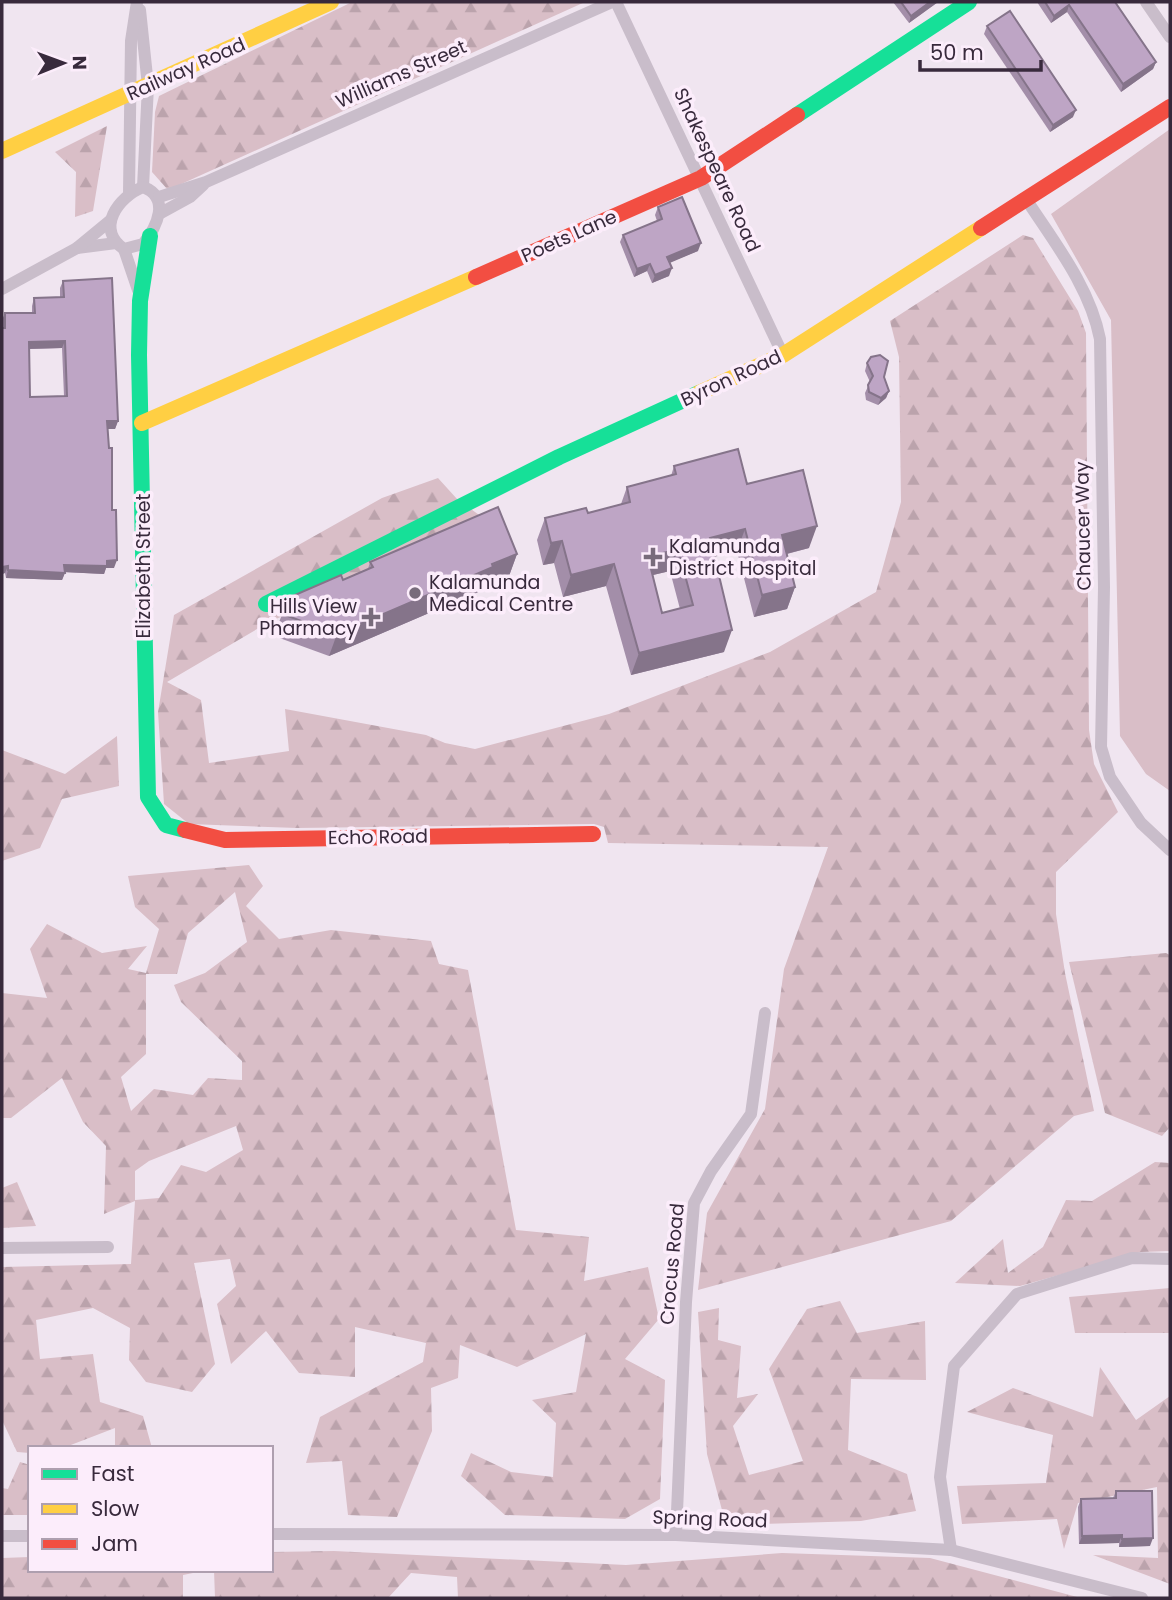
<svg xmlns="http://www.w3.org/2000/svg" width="1172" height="1600" font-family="Poppins,sans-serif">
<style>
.grass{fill:#d9bec7}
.forest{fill:url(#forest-firs);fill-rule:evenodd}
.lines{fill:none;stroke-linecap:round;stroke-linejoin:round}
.street{stroke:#c9bdca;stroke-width:12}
.fast{stroke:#16e098;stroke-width:16}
.slow{stroke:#ffcf43;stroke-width:16}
.jam{stroke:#f24e42;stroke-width:16}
.wall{fill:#a38ea9;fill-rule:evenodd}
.shaded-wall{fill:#85748a}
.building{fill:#bea5c5;stroke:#85748a;stroke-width:2;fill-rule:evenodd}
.poi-dot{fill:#786b7b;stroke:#fcedfb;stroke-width:2.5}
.labels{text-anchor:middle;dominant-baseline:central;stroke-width:7;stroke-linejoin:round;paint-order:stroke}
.street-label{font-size:19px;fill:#382a3c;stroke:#fcedfb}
.poi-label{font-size:19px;fill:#382a3c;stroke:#fcedfb;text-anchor:start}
</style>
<defs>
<pattern id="forest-firs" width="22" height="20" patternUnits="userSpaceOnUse" patternTransform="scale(1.75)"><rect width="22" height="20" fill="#d9bec7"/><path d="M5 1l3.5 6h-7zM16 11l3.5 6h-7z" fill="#bba3ac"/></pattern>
</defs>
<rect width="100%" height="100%" fill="#f0e5f0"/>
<path class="grass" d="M1170,129V791L1146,774L1120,736L1111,320L1051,214Z"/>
<g class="forest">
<path d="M352,2H585L168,190L152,172L155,112L159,96Z"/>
<path d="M107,126L93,211L75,217L76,172L55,152Z"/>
<path d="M1023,235L1033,238L1078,311L1086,333L1089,730L1094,764L1118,812L1056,872V914L1065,973L1094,1111L1074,1116L951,1221L698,1290L707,1213L765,1109L784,969L828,847L608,843L604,827L594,824L297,828L189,824L164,804L158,712L174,615L382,498L438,478L457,499L493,525L269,622L167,682L201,700L209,763L289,751L285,709L426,735L445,743L475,749L609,714L770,652L876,592L901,502L899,357L890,321Z"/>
<path d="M117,736L119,786L62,799L40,848L2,861V750L65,774Z"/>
<path d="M249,865L263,886L246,906L279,939L331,930L431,941L439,964L468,970L516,1230L589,1237L584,1281L648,1267L659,1319L625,1359L665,1380L660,1499L625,1519L505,1515L461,1476L471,1453L511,1472L553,1477L556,1423L532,1400L576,1392L586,1334L517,1367L460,1345L458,1378L431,1388L432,1431L397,1517L348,1515L342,1461L306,1463L320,1417L423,1362L426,1343L355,1327V1377L299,1373L266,1331L231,1364L217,1304L236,1286L230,1259L194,1263L215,1364L192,1392L146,1382L129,1360L130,1328L93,1308L36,1320L40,1359L93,1354L100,1402L143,1416L152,1448H115V1428L63,1448H30V1453L17,1452L2,1420V1267L131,1264L135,1201L104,1214L106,1146L83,1122L62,1078L11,1118H2V993L47,998L30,949L47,924L102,953L147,946L128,969L146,973L159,929L135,907L128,876ZM235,892L247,942L205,973L174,985L181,1002L242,1061V1080L208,1078L193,1095L154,1089L131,1111L121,1077L146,1054V974H177L188,933ZM236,1126L243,1150L206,1172L181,1165L159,1198L135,1200V1171L149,1161Z"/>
<path d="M1166,953L1170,955V1127L1162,1136L1105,1113L1069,962Z"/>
<path d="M1155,1162L1170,1163V1251L1141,1252L1020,1286L955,1283L1003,1239L1008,1273L1043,1247L1066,1200L1092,1201Z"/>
<path d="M17,1182L36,1226L2,1228V1188Z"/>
<path d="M1170,1288V1333H1075L1069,1297Z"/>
<path d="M840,1301L857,1333L925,1321L926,1380L851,1379L848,1450L907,1474L916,1511L861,1521L726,1525L707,1454L698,1312L719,1308L718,1340L741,1346L737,1398L758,1394L733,1426L749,1475L803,1461L769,1369L807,1309Z"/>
<path d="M1100,1367L1136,1420L1170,1396V1584L1093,1555L1158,1558L1157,1487L1078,1503L1064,1549L1057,1519L962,1524L957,1486L1046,1483L1053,1435L967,1412L1013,1388L1093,1417Z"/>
<path d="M20,1462L30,1465V1515H2V1488L8,1489Z"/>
<path d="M334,1551L626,1565L782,1553L930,1558L1081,1598H458L457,1577L411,1573L388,1598H215L214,1570H271V1552Z"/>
<path d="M30,1557V1570H208L183,1575V1598H2V1558Z"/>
</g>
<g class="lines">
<g class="street">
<path d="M616,2L783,355"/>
<path d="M1146,2L1170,37"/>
<path d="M140,10L148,86L143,187"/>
<path d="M143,187C171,197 157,227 143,244L124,249C95,229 118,197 143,187Z"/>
<path d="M129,193L131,41L137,2"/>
<path d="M159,197L206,182L612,2"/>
<path d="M1026,199C1054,242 1090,287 1100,339L1104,587L1101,747L1110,777L1141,823L1170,850"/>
<path d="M159,214L190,197L203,185"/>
<path d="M77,248L116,243"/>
<path d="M124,249L138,290"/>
<path d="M2,289L77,248L111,220"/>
<path d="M2,1248L108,1247"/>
<path d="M271,1534L676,1535L951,1550L1142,1598"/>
<path d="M676,1535L686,1302L694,1203L711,1171L751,1114L765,1013"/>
<path d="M2,1536H30"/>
<path d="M951,1550L940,1477L954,1366L1017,1294L1132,1258L1170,1259"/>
</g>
<g class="fast">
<path d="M797,115L969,2"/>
<path d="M150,236L140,301L139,355L148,797L166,825L185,830"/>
<path d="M266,604L559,457L699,393"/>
</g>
<g class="slow">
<path d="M2,151L331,2"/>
<path d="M699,393L783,355L981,228"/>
<path d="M142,423L476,277"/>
</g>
<g class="jam">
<path d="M981,228L1170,107"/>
<path d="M476,277L701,178L797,115"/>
<path d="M185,830L225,840L593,834"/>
</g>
</g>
<g class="wall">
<path d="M893,2H938L909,23Z"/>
<path d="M1037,2H1115L1156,62L1153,69L1121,92L1067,12L1051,23Z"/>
<path d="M987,26L1073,117L1050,132L984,34Z"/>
<path d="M658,207L698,251L670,262L669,276L652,283L647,271L634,277L620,242L623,235L657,221L655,215Z"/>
<path d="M63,281L118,421L115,429H108L114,568H106L104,574L65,572L62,580L6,578L5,573L2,574V320L5,313H32V306L34,298L60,297V288ZM62,348L64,396L30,397L29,349Z"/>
<path d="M867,363L884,377L889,391L886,398L878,405L866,400L865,393L870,382L865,371Z"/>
<path d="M674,466L747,484L809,548L787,554L795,587L787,609L754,617L737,551L715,556L724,652L631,675L606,586L563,597L554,563L543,565L537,540L545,518L588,513L621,504L627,487L671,476ZM670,571L680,609L662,613L653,575Z"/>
<path d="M517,554L509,576L486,585L485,589L329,656L274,636L288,598L343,580L368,569L370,562Z"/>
<path d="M1116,1491L1150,1546L1119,1547V1543L1079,1544L1078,1507L1081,1499L1113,1498Z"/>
</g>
<g class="shaded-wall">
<path d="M930,2H938L909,23L911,16Z"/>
<path d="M1069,5L1067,12L1051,23L1054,16Z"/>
<path d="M1156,62L1153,69L1121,92L1123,84Z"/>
<path d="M1076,110L1073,117L1050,132L1053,125Z"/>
<path d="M701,243L698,251L665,265L667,257Z"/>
<path d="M650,264L647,271L634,277L637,269Z"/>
<path d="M672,268L669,276L652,283L655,275Z"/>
<path d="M65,341L62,348L26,349L29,342Z"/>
<path d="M889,391L886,398L878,405L881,398Z"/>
<path d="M107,421H118L115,429H104Z"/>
<path d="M817,526L809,548L774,557L782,535Z"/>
<path d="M745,529L737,551L702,560L710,538Z"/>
<path d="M562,541L554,563L543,565L551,543Z"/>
<path d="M678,549L670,571L640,578L648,557Z"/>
<path d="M517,554L509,576L486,585L485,589L329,656L337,634Z"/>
<path d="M117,560L114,568H106L104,574L62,572L64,565Z"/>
<path d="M614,564L606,586L563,597L571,575Z"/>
<path d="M8,566L5,573L2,574V567Z"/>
<path d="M8,570L65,573L62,580L6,578Z"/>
<path d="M795,587L787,609L754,617L762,595Z"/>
<path d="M732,630L724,652L631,675L639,653Z"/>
<path d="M1122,1535L1119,1543L1079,1544L1082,1536Z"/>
<path d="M1153,1538L1150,1546L1119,1547L1122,1539Z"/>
</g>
<g class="building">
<path d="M901,2H930L911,16Z"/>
<path d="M1045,2H1115L1156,62L1123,84L1069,5L1054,16Z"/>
<path d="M1010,11L1076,110L1053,125L987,26Z"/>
<path d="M682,197L701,243L667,257L672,268L655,275L650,264L637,269L623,235L662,219L658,207Z"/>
<path d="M112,278L118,421H107L109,448H112V510H116L117,560L107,561V566L64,565L65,573L8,570V566L2,567V328H5V313H35L34,298L64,297L63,281ZM65,341L67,396L30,397L29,342Z"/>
<path d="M880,355L888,361L884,377L889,391L881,398L869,392L868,385L873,376L867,363L871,357Z"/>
<path d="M738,449L747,484L803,470L817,526L782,535L795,587L762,595L745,529L710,538L732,630L639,653L614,564L571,575L562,541L551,543L545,518L586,508L588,513L630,502L627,487L676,474L674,466ZM678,549L693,605L662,613L648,557Z"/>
<path d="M498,507L517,554L492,564L493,567L337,634L282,614L288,598L341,575L343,580L373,567L370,562Z"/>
<path d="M1116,1491H1152L1153,1538L1122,1539V1535L1082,1536L1081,1499L1116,1498Z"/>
</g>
<g class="poi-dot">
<path d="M649.5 546.5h7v7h7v7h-7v7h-7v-7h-7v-7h7z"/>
<circle cx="415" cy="593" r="7"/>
<path d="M367.5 606.5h7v7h7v7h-7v7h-7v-7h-7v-7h7z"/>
</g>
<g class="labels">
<g class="street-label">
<text transform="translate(186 69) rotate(-24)">Railway Road</text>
<text transform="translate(401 74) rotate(-24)">Williams Street</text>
<text transform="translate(717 170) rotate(65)">Shakespeare Road</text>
<text transform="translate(569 236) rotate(-24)">Poets Lane</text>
<text transform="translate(731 378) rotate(-25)">Byron Road</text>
<text transform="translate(1083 526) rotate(-91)">Chaucer Way</text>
<text transform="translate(143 566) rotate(-90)">Elizabeth Street</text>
<text transform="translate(378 837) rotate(-1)">Echo Road</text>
<text transform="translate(672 1264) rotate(-85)">Crocus Road</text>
<text transform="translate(710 1519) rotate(2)">Spring Road</text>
</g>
<g class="poi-label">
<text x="669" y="546">Kalamunda<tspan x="669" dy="22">District Hospital</tspan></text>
<text x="429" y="582">Kalamunda<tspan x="429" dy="22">Medical Centre</tspan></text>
<text x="357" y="606" text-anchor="end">Hills View<tspan x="357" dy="22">Pharmacy</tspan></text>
</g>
</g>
<rect width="1172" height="1600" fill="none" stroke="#382a3c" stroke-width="7"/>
<rect x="28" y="1446" width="245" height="126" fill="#fcedfb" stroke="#ae9faf" stroke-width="2"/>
<rect x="42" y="1469" width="35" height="10" fill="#16e098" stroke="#ae9faf" stroke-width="2"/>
<text x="91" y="1481" font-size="21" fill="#382a3c">Fast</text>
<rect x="42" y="1504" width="35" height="10" fill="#ffcf43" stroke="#ae9faf" stroke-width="2"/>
<text x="91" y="1516" font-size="21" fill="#382a3c">Slow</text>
<rect x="42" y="1539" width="35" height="10" fill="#f24e42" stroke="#ae9faf" stroke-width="2"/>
<text x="91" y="1551" font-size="21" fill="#382a3c">Jam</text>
<g transform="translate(63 63) rotate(89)" stroke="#fcedfb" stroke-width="5" paint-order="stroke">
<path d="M0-5L12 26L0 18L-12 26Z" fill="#382a3c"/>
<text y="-10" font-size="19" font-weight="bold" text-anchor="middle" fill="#382a3c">N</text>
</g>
<path d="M920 60v10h121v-10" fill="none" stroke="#382a3c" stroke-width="3.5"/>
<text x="930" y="60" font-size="21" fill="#382a3c" stroke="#fcedfb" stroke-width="5" paint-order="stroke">50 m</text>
</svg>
